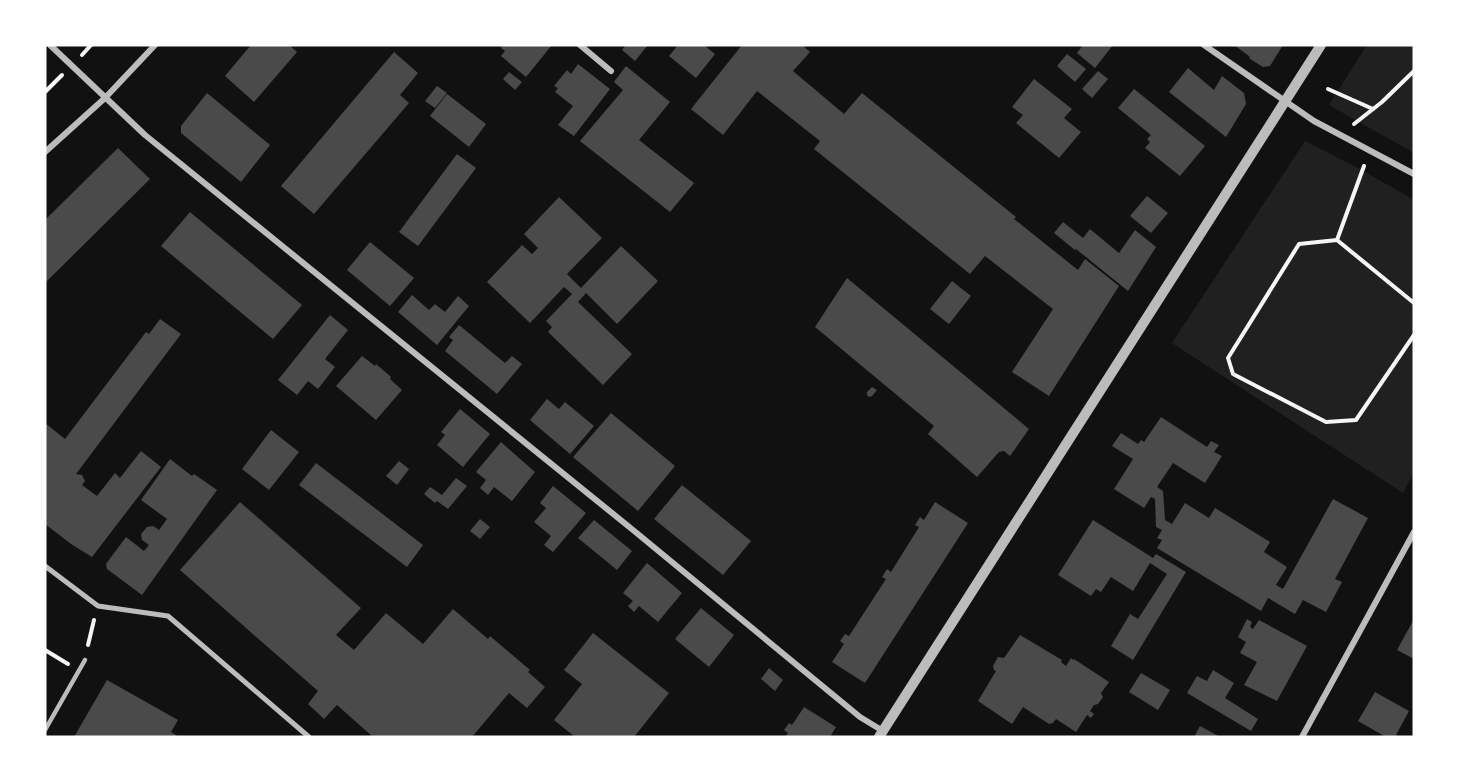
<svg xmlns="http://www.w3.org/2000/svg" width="1459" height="782" font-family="Cabin,sans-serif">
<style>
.green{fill:#202020}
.building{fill:#4a4a4a}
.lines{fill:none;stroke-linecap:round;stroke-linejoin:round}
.path{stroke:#f5f5f5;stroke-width:4}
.service{stroke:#bcbcbc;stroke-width:4.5}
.pedestrian{stroke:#bcbcbc;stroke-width:5}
.minor{stroke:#bcbcbc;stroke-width:6}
.tertiary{stroke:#bcbcbc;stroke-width:10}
</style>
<rect width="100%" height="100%" fill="#111"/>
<g class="green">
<path d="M1367,45H1414V153L1329,105Z"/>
<path d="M1305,141L1362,170L1414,200V472L1403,493L1172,343Z"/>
</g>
<g class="building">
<path d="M251,45H289L297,52L254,102L225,76Z"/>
<path d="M503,45H552L526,77L501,56L505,51L501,48Z"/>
<path d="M626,45H648L635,61L622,50Z"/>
<path d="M678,45H704L715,54L696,78L669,56Z"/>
<path d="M742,45H802L810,52L793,71L844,114L862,93L1016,217L1014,219L1078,270L1085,259L1119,286L1049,396L1012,372L1053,309L985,256L970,274L814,149L820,141L757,91L723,135L691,109Z"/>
<path d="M1083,45H1113L1095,68L1077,53Z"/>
<path d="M1234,45H1283L1270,66L1263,67L1250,59L1249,56Z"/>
<path d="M394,52L418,73L400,95L409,103L314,214L281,186Z"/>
<path d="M1067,54L1086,69L1075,82L1057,66Z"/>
<path d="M578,64L610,89L574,136L558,125L573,106L555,92L558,88L554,86L567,70L571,74Z"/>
<path d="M626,66L670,102L639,140L694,183L670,212L580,141L623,90L614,82Z"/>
<path d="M1188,68L1214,90L1222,76L1244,93L1246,104L1226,137L1169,92Z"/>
<path d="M1098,71L1108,79L1092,98L1082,89Z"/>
<path d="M509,72L522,82L515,90L503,79Z"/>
<path d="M1034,79L1072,109L1064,118L1081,132L1059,158L1016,123L1023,115L1012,107Z"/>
<path d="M437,86L447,93L435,108L425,101Z"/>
<path d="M1134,89L1205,146L1180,176L1145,148L1150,142L1147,139L1151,135L1118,108Z"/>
<path d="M207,93L270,145L241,182L181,133V126Z"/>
<path d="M447,94L486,124L469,147L430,116Z"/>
<path d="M118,148L150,179L45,283V220Z"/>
<path d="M457,154L476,168L418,246L399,232Z"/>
<path d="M1147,196L1168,213L1151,233L1130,216Z"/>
<path d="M559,197L602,238L567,274L581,288L621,246L658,281L617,324L586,293L578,302L632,354L603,385L548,332L552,327L546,321L572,294L564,287L530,323L487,282L522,245L532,254L538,248L524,234Z"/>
<path d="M190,212L302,305L273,339L161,246Z"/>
<path d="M1063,222L1083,238L1090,229L1119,253L1135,230L1156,247L1128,291L1076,249L1075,250L1054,233Z"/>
<path d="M370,242L414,278L390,306L347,270Z"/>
<path d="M847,278L1029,429L1010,456L1004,451L999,452L977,477L928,434L934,426L815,327Z"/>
<path d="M952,281L971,296L949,324L930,309Z"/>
<path d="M412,295L429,310L435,304L445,312L458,296L469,306L437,345L398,312Z"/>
<path d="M330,315L348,330L325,359L335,367L318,389L308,381L297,395L278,380Z"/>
<path d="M160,319L181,334L76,474L82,475L85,481L82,485L97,496L115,473L120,478L141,451L161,467L92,557L71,544L45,524V423L65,439L146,332L149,334Z"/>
<path d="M459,325L505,363L512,356L522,364L497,394L445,351L453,340L449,337Z"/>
<path d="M362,356L375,366L376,364L391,377L390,379L402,390L376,420L336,386Z"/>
<path d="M872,387L877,390L872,396L869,397L867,395V392Z"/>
<path d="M547,399L559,409L565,402L594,426L570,454L530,420Z"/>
<path d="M460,409L490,434L463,467L437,445L445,435L441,432Z"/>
<path d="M611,413L675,466L638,511L573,457Z"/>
<path d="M1161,417L1207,447L1211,441L1219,445L1214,452L1222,456L1205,483L1173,463L1157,487L1163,491L1165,520L1172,524L1185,503L1209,518L1215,508L1270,542L1264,552L1287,567L1276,585L1283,589L1333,499L1368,518L1335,579L1342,582L1326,612L1303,600L1295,614L1268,598L1261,611L1157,548L1162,540L1157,538L1162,530L1156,527L1155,499L1151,497L1144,508L1114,489L1133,459L1112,446L1121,433L1138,444L1141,440L1144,442Z"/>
<path d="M271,430L299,452L269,490L242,469Z"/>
<path d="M501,442L535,472L512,501L494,487L488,495L480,488L486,480L476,472Z"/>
<path d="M170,459L192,476L194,474L217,490L142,595L107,569L106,564L126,537L144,551L149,545L142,540L141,534L147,527L153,526L159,530L167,519L141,500Z"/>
<path d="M399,461L409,469L397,485L386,476Z"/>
<path d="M316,463L423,545L407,567L299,485Z"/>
<path d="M456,478L467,486L448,509L437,501L435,503L424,494L430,487L442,495Z"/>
<path d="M682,485L751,541L723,575L654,519Z"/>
<path d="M553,486L586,513L553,552L544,545L551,536L534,522L546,508L540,503Z"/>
<path d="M240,502L361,608L336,635L354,650L386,613L423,644L453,609L488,639L490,636L530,670L528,672L545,687L527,708L509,693L472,737H373L337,705L324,719L308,704L318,691L180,570Z"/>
<path d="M935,502L968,523L865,683L832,662L844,644L840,641L845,634L849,636L886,579L882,577L887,569L891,572L919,527L915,525L920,517L924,520Z"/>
<path d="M480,519L490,527L480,539L470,531Z"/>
<path d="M594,520L632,551L617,570L578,538Z"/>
<path d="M1093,520L1153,558L1156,554L1186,572L1133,660L1111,646L1130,614L1138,619L1167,574L1150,563L1133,591L1111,577L1101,592L1096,589L1091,596L1058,575Z"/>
<path d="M647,563L682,593L658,622L639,606L634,612L628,606L633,601L623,593Z"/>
<path d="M701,608L734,635L709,667L675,639Z"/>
<path d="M1247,619L1252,622L1250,627L1253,629L1259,620L1307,646L1277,701L1244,685L1257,662L1240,653L1246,642L1238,637Z"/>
<path d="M1414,619V659L1397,650Z"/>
<path d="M593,633L669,693L634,737H575L554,720L582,684L564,670Z"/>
<path d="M1020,635L1062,660L1061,662L1066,666L1071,658L1073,660L1074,659L1109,682L1101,693L1103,697L1098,704L1094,705L1090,711L1094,714L1091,718L1087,715L1076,732L1056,719L1053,723L1049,724L1023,707L1012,724L978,701L996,671L994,670L993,666L998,657L1004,658Z"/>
<path d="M769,668L783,680L775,691L761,679Z"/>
<path d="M1213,670L1234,683L1225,698L1258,719L1251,731L1187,693L1197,676L1207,681Z"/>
<path d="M1141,673L1170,690L1158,710L1129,692Z"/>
<path d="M107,680L178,720L171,732L179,737H74Z"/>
<path d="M1375,692L1409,711L1396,735L1398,737H1386L1358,721Z"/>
<path d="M804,707L836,727L830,737H785L788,733L784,730L789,723L792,725Z"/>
<path d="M1200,726L1220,737H1194Z"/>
</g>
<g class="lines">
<g class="path">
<path d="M82,55L91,45"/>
<path d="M1328,89L1373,109"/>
<path d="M45,92L62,75"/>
<path d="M1354,124L1382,102L1414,71"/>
<path d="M1364,166L1337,240L1299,244L1228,358L1233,374L1326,422L1356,420L1414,335"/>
<path d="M1337,240L1414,303"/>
<path d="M88,645L94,620"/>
<path d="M45,650L68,664"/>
</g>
<path class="service" d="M45,730L85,660"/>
<path class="pedestrian" d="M45,566L98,606L168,616L309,737"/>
<g class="minor">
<path d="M50,45L145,135L633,530L860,717L883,731"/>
<path d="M580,45L611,71"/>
<path d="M1204,45L1314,121L1414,174"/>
<path d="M45,152L105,98L155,45"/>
<path d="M1302,737L1414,532"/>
</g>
<path class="tertiary" d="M879,737L1321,45"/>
</g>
<rect width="1459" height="782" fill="none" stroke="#ffffff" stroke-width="93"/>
</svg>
